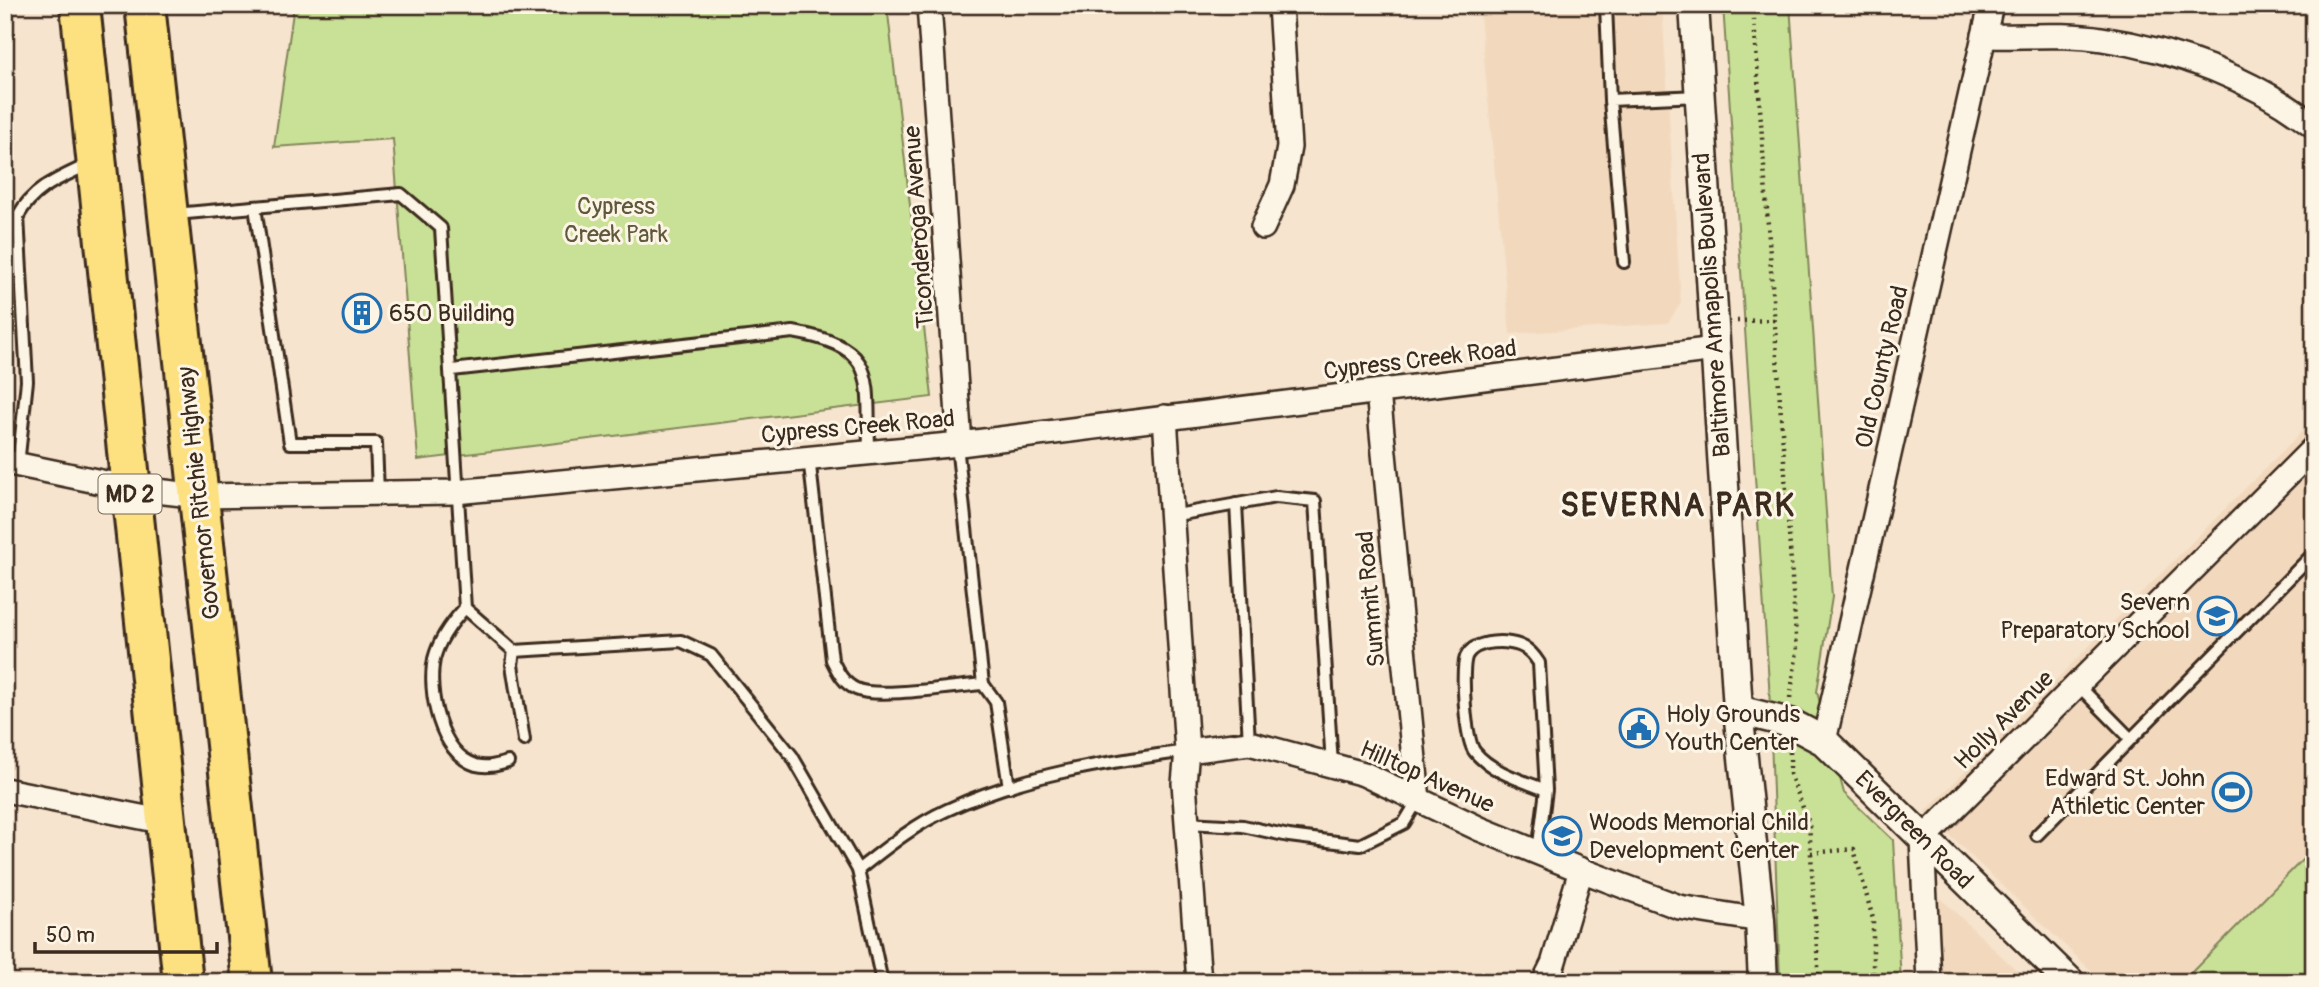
<svg xmlns="http://www.w3.org/2000/svg" width="2319" height="987" font-family="Pangolin,sans-serif">
<style>
.built{fill:#f2d9be}
.park{fill:#c9e197;stroke:#82865a;stroke-width:2}
.lines{fill:none;stroke-linecap:round;stroke-linejoin:round}
.service-casing{stroke:#3b2a1e;stroke-width:16}
.minor-casing{stroke:#3b2a1e;stroke-width:28}
.tertiary-casing{stroke:#3b2a1e;stroke-width:33}
.trunk-casing{stroke:#3b2a1e;stroke-width:44}
.path{stroke:#3b2a1e;stroke-width:4.5;stroke-dasharray:2 5;stroke-linecap:butt}
.service{stroke:#fcf5e5;stroke-width:10}
.minor{stroke:#fcf5e5;stroke-width:23}
.tertiary{stroke:#fcf5e5;stroke-width:28}
.trunk{stroke:#fde080;stroke-width:38}
.labels{text-anchor:middle;dominant-baseline:central;stroke-width:6;stroke-linejoin:round;paint-order:stroke}
.shield{fill:#fcf5e5;stroke:#75675a;stroke-width:2}
.shield-label{font-size:23px;font-weight:bold;fill:#3b2a1e}
.park-label{font-size:24px;fill:#5e583c;stroke:#fcf5e5}
.street-label{font-size:24px;fill:#3b2a1e;stroke:#fcf5e5}
.poi-label{font-size:24px;fill:#3b2a1e;stroke:#fcf5e5;text-anchor:start}
.district-label{font-size:32px;font-weight:bold;letter-spacing:2px;fill:#3b2a1e;stroke:#fcf5e5}
</style>
<rect width="100%" height="100%" fill="#f6e4ce"/>
<filter id="ink" filterUnits="userSpaceOnUse"><feTurbulence type="fractalNoise" baseFrequency=".0143" numOctaves="2"/><feDisplacementMap in="SourceGraphic" scale="14" xChannelSelector="R" yChannelSelector="G"/><feConvolveMatrix kernelMatrix="1 2 1 2 8 2 1 2 1" color-interpolation-filters="sRGB"/></filter>
<g filter="url(#ink)">
<g class="built">
<path d="M1479,5H1662L1681,303L1668,323L1510,334Z"/>
<path d="M2314,419V982H2103L1925,812Z"/>
<path d="M1935,893L2029,982H1939Z"/>
</g>
<g class="park">
<path d="M294,5H887L932,397L418,460L393,139L274,147Z"/>
<path d="M1723,5H1790L1832,597L1817,692L1844,793L1893,840L1901,982H1780L1769,683Z"/>
<path d="M2314,848V982H2182Z"/>
</g>
<g class="lines">
<defs>
<g id="service">
<path d="M1606,5L1610,100"/>
<path d="M255,207L290,443H376L378,493"/>
<path d="M175,214L401,194L441,228L465,608L514,651L681,641L711,655L792,756L858,870L882,982"/>
<path d="M1624,262L1610,100L1699,96"/>
<path d="M452,370L793,332C879,347 867,376 869,451"/>
<path d="M809,457L832,660C838,672 843,683 856,689C876,699 957,686 983,684L957,445"/>
<path d="M18,465L27,381L18,216C34,187 60,178 89,164"/>
<path d="M1236,504L1249,743"/>
<path d="M1171,516L1276,497L1315,501L1332,765"/>
<path d="M465,608C451,623 439,639 434,659C427,691 440,754 476,765C488,768 497,765 508,762"/>
<path d="M514,651L512,665L524,740"/>
<path d="M983,684L996,702L1009,787"/>
<path d="M2077,684L2131,739L2314,553"/>
<path d="M1187,823L1243,826L1289,836L1360,845L1404,823L1418,800"/>
<path d="M2037,835L2131,739"/>
<path d="M1538,852L1546,790L1539,663C1535,657 1532,652 1525,648C1511,639 1474,639 1466,657C1461,671 1465,741 1475,752C1491,772 1523,781 1546,790"/>
<path d="M858,870C886,848 914,825 947,810C1022,775 1105,762 1187,751"/>
</g>
<g id="minor">
<path d="M929,5L960,444"/>
<path d="M1984,36C2023,37 2065,33 2102,39C2177,50 2254,79 2314,126"/>
<path d="M1263,227L1282,185L1289,147L1280,5"/>
<path d="M1378,392L1418,800"/>
<path d="M1165,417L1187,751"/>
<path d="M5,462L130,488L200,496L455,492L960,444L1715,349"/>
<path d="M1824,741L1991,5"/>
<path d="M5,790L166,822"/>
<path d="M1199,982L1184,783L1187,751L1249,743L1364,774L1480,829L1581,870"/>
<path d="M1544,982L1553,964L1581,870L1679,907L1760,920"/>
<path d="M1929,982L1922,840L2314,448"/>
</g>
<g id="tertiary">
<path d="M1694,5L1738,710L1760,920L1763,982"/>
<path d="M1738,710L1790,723L1824,741L2070,982"/>
</g>
<g id="trunk">
<path d="M80,5L183,982"/>
<path d="M145,5L252,982"/>
</g>
</defs>
<use href="#service" class="service-casing"/>
<use href="#minor" class="minor-casing"/>
<use href="#tertiary" class="tertiary-casing"/>
<use href="#trunk" class="trunk-casing"/>
<g class="path">
<path d="M1753,5L1797,651L1790,698"/>
<path d="M1737,321L1775,320"/>
<path d="M1790,752V774L1809,823L1819,982"/>
<path d="M1811,853L1854,849L1873,919V982"/>
</g>
<use href="#service" class="service"/>
<use href="#minor" class="minor"/>
<use href="#tertiary" class="tertiary"/>
<use href="#trunk" class="trunk"/>
</g>
</g>
<defs>
<symbol id="building-ring" viewBox="-11 -11 22 22"><circle r="9.5" fill="#fcf5e5" stroke="#1f6fb2" stroke-width="1.5"/><path d="M-4-6H4V6H1V3H-1V6H-4ZM-2.5-4.3h1.7v1.8h-1.7ZM.8-4.3h1.7v1.8H.8ZM-2.5-1h1.7V.8h-1.7ZM.8-1h1.7V.8H.8Z" fill="#1f6fb2"/></symbol>
<symbol id="school-ring" viewBox="-11 -11 22 22"><circle r="9.5" fill="#fcf5e5" stroke="#1f6fb2" stroke-width="1.5"/><path d="M0-5L7-2L0 1L-7-2ZM-4 1L0 2.5L4 1V4Q0 6-4 4Z" fill="#1f6fb2"/></symbol>
<symbol id="civic-ring" viewBox="-11 -11 22 22"><circle r="9.5" fill="#fcf5e5" stroke="#1f6fb2" stroke-width="1.5"/><path d="M-.6-6.5H3V-4.5H.6V-3L4-1V1h2V6H-6V1h2V-1L-.6-3ZM-1.2 2.5V6h2.4V2.5Z" fill="#1f6fb2"/></symbol>
<symbol id="stadium-ring" viewBox="-11 -11 22 22"><circle r="9.5" fill="#fcf5e5" stroke="#1f6fb2" stroke-width="1.5"/><path d="M0-5a6.5 5 0 1 0 0 10a6.5 5 0 1 0 0-10ZM-3.5-1.8h7v3.6h-7Z" fill="#1f6fb2"/></symbol>
</defs>
<g fill-rule="evenodd">
<use href="#building-ring" x="340" y="291" width="44" height="44"/>
<use href="#school-ring" x="2195" y="594" width="44" height="44"/>
<use href="#civic-ring" x="1617" y="706" width="44" height="44"/>
<use href="#stadium-ring" x="2210" y="770" width="44" height="44"/>
<use href="#school-ring" x="1540" y="814" width="44" height="44"/>
</g>
<g class="labels">
<rect class="shield" x="98.5" y="474.5" width="63" height="39" rx="5"/>
<g class="shield-label">
<text x="130" y="494">MD 2</text>
</g>
<g class="park-label">
<text x="616" y="206">Cypress<tspan x="616" dy="28">Creek Park</tspan></text>
</g>
<g class="street-label">
<text transform="translate(919 227) rotate(-94)">Ticonderoga Avenue</text>
<text transform="translate(1712 305) rotate(-94)">Baltimore Annapolis Boulevard</text>
<text transform="translate(1420 360) rotate(-7)">Cypress Creek Road</text>
<text transform="translate(1882 367) rotate(-77)">Old County Road</text>
<text transform="translate(858 427) rotate(-5)">Cypress Creek Road</text>
<text transform="translate(199 493) rotate(-96)">Governor Ritchie Highway</text>
<text transform="translate(1371 599) rotate(-95)">Summit Road</text>
<text transform="translate(2004 720) rotate(-45)">Holly Avenue</text>
<text transform="translate(1427 777) rotate(24)">Hilltop Avenue</text>
<text transform="translate(1914 830) rotate(45)">Evergreen Road</text>
</g>
<g class="poi-label">
<text x="389" y="313">650 Building</text>
<text x="2190" y="602" text-anchor="end">Severn<tspan x="2190" dy="28">Preparatory School</tspan></text>
<text x="1666" y="714">Holy Grounds<tspan x="1666" dy="28">Youth Center</tspan></text>
<text x="2205" y="778" text-anchor="end">Edward St. John<tspan x="2205" dy="28">Athletic Center</tspan></text>
<text x="1589" y="822">Woods Memorial Child<tspan x="1589" dy="28">Development Center</tspan></text>
</g>
<g class="district-label">
<text x="1678" y="506">SEVERNA PARK</text>
</g>
</g>
<rect width="2319" height="987" fill="none" stroke="#fcf5e5" stroke-width="28"/>
<rect x="14" y="14" width="2291" height="959" fill="none" stroke="#3b2a1e" stroke-width="2.5" filter="url(#ink)"/>
<path d="M35 942v10h182v-10" fill="none" stroke="#3b2a1e" stroke-width="3.5"/>
<text x="46" y="942" font-size="21" fill="#3b2a1e" stroke="#fcf5e5" stroke-width="5" paint-order="stroke">50 m</text>
</svg>
